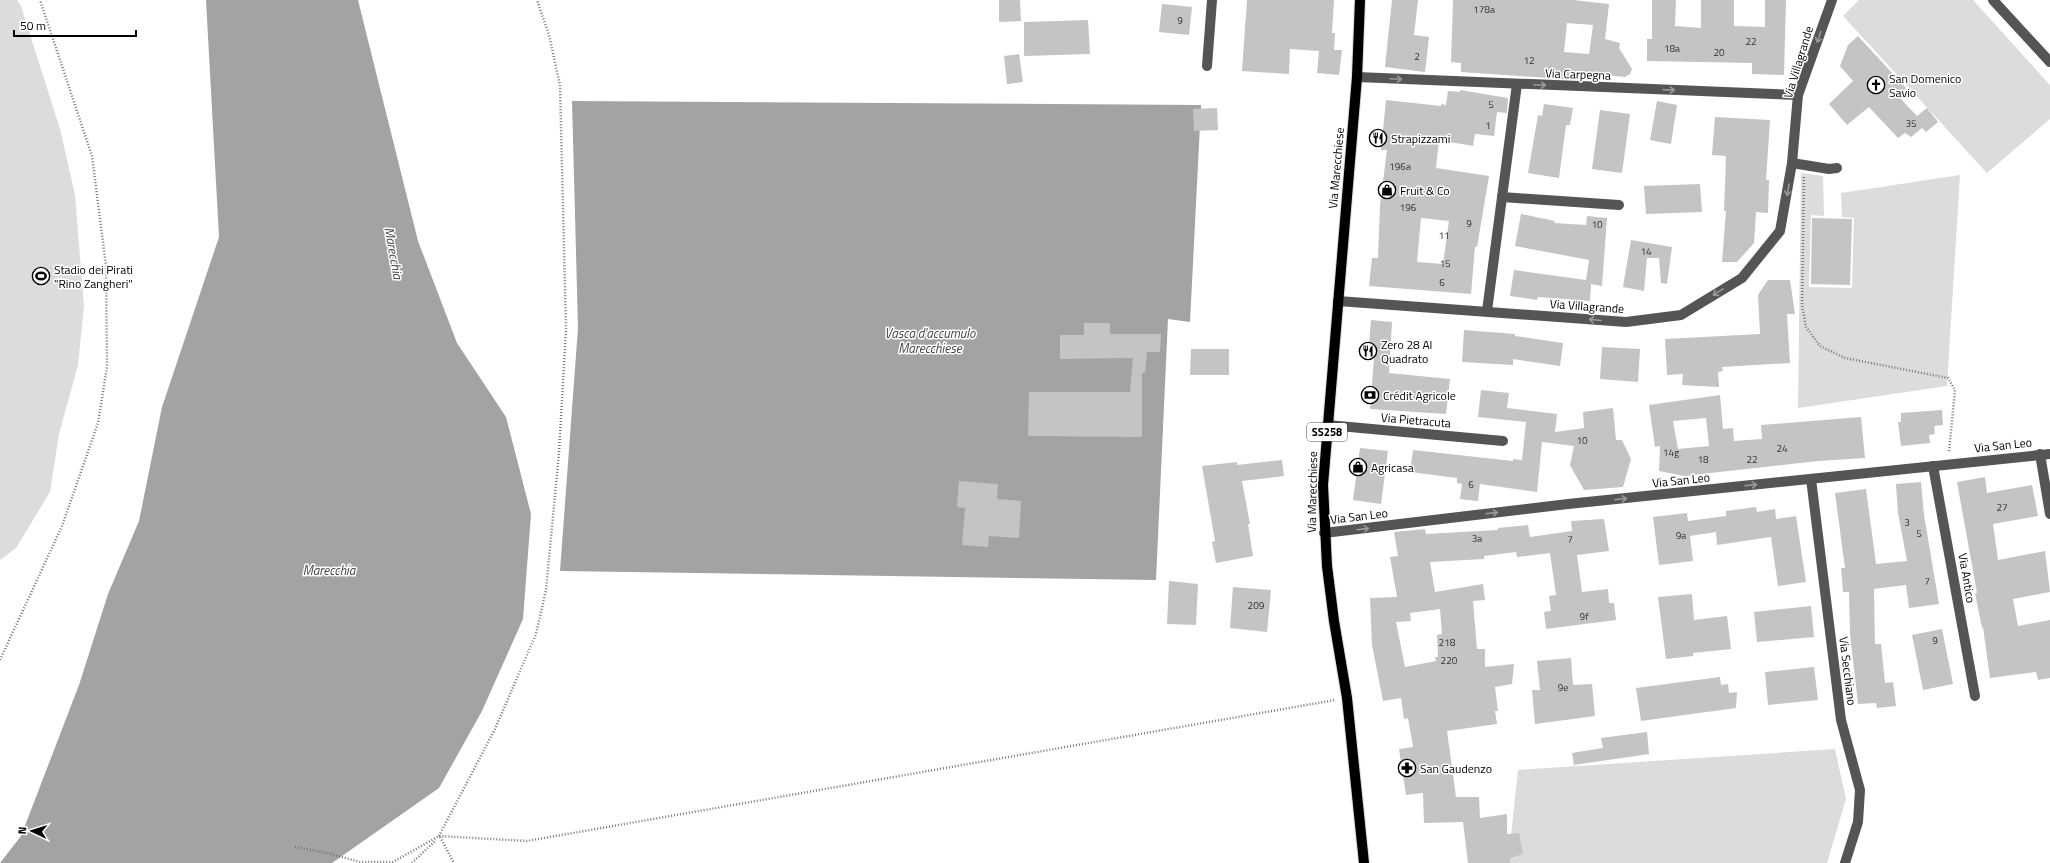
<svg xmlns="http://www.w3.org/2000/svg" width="2050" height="863" font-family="'Titillium Web',sans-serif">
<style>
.green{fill:#dcdcdc}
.water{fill:#a3a3a3}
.building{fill:#c4c4c4;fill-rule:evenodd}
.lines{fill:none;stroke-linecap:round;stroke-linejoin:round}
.major-casing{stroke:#dbdbdb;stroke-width:12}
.path{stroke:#777;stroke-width:2.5;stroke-dasharray:1 2;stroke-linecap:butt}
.minor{stroke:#555;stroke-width:10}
.major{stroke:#000;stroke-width:10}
.oneway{stroke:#999}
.labels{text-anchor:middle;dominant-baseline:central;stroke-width:3;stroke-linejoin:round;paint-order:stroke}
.number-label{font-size:10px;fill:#313131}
.shield{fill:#fff;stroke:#4c4c4c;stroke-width:1}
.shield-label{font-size:11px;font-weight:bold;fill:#000}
.street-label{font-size:12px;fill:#000;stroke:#fff}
.poi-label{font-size:12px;fill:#000;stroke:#fff;text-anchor:start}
.water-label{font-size:13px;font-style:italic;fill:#444;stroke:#fff}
</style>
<rect width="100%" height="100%" fill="#fff"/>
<g class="green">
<path d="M0,0H17L21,6L60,129L75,195L84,306L78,365L59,434L50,492L16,548L0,560Z"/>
<path d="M1859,0H1973L2050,85V119L1987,173L1843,16Z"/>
<path d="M1801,173L1823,176L1824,216L1811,215L1809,287L1852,288L1854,218L1842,217L1841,193L1960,175L1947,386L1798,408Z"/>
<path d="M1835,749L1846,799L1827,863H1508L1518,770Z"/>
</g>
<g class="water">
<path d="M206,0H358L418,241L457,343L506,417L531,514L523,619L482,711L439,788L332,863H0L21,836L79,685L108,594L139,521L162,407L219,237Z"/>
<path d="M572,101L1201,105L1190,322L1168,319L1156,580L560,571L578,328Z"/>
</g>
<g class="building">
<path d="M999,0H1020L1021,21L999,22Z"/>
<path d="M1247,0H1334L1332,33H1335L1334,50H1342L1339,75L1317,73L1319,51L1290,49L1289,74L1242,71Z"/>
<path d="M1392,0H1418L1414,35L1429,37L1425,72L1385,67Z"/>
<path d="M1453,0H1573L1609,4L1605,39L1620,43L1619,48L1632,69L1630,74L1625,77L1579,72L1578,80L1461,72V63L1451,62ZM1567,23L1593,25L1589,54L1564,52Z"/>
<path d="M1652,0H1676L1675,26L1701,28V0H1734V26L1765,27V0H1786L1784,75L1752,74V63L1647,61V39H1652Z"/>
<path d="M1162,4L1192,7L1189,35L1159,32Z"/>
<path d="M1088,20L1090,54L1024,56V22Z"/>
<path d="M1858,36L1906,88L1898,96L1917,116L1927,108L1938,122L1926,132L1922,128L1911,137L1905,133L1898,138L1869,107L1847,125L1829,104L1853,81L1840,66L1848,45Z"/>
<path d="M1019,54L1023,82L1007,84L1004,56Z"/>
<path d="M1460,90L1508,98L1507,113L1497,112L1494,136L1475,134L1473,146L1439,140L1436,168L1489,176L1477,247H1475L1471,294L1369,286L1372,258H1378L1380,205L1387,150H1381L1386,100L1441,106V104L1446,105L1448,91L1460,92ZM1421,218L1449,221L1443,264L1417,262Z"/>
<path d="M1657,101L1677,105L1671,144L1650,140Z"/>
<path d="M1544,104L1573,108L1570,125H1566L1559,178L1528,173L1538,115L1542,116Z"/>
<path d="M1217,108L1218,130L1194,131L1193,109Z"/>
<path d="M1600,110L1630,114L1622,173L1592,169Z"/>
<path d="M1715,117L1770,120L1766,180H1769L1768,213L1756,212L1754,243L1737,262H1722L1726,211H1724L1726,156L1712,155Z"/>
<path d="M1700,184L1702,212L1646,214L1644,186Z"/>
<path d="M1521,214L1555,221L1554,223L1586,225L1587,216L1607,218L1602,286L1591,284L1590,301L1538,297L1537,300L1510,296L1514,270L1586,280L1589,260L1515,246Z"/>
<path d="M1812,218L1852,219L1850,285L1811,284Z"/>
<path d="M1631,240L1672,247L1667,284L1661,283L1659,258H1647L1644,291L1623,287Z"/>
<path d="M1768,280H1790L1795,314H1787L1790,363L1722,367L1723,371L1718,372L1719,387L1682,385L1683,374L1667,375L1665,339L1760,334L1758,295Z"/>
<path d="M1371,320L1392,322L1389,373L1450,379L1446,414L1370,409L1374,358L1368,357Z"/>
<path d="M1084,323H1110V334H1161L1160,352H1147L1145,373H1142V437L1028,436L1029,392H1130L1133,358L1060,359V335H1084Z"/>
<path d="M1464,330L1515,334V336L1563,343L1560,366L1513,359V365L1462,362Z"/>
<path d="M1602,347L1640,349L1638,382L1600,379Z"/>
<path d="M1191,349H1229V375H1190Z"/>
<path d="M1481,390L1509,393L1507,408L1557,414L1555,432L1584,428L1583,412L1613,408L1616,440H1622L1631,459L1623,487L1584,490L1570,465L1574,446L1542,442L1537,492L1480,484L1478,501L1460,499L1462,484L1457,483V478L1410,472L1413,450L1513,461V459L1522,460L1526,422L1478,417Z"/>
<path d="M1720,395L1723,429L1733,428L1734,441L1762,439L1761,425L1861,417L1865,458L1818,461L1684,476L1659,471L1660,446L1655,447L1649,405ZM1706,418L1709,446L1678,449L1673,421Z"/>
<path d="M1942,410L1943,425L1934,426L1935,434L1929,435L1930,443L1901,446L1898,422H1901V413Z"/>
<path d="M1360,448L1388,451L1381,504L1353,500Z"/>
<path d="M1282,460L1284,476L1242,481L1250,524H1248L1253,556L1216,563L1212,542L1215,541L1202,466L1237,462V465Z"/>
<path d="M1985,477L1987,493L2032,485L2038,516L1993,524L1998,560L2045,551L2050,592L2013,599L2018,626L2050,620V678L2038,680L2036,672L1990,678L1983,627L1982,628L1975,593H1977L1957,482Z"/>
<path d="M959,481L998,484L997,499L1021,501L1019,538L989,536L988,547L962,545L965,508L957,507Z"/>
<path d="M1921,482L1924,515L1939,604L1909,608L1906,585L1874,589L1875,644H1881L1885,683L1893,682L1896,706L1877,708L1876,703L1858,704L1850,634L1849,592H1843L1841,568H1845L1835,493L1866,489L1876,564L1907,561L1898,513L1896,484Z"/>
<path d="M1756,507L1757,512L1775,509L1776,519L1796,516L1806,582L1778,586L1771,537L1717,545L1716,532L1690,536L1693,561L1659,565L1653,517L1687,513L1688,521L1726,516V511Z"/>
<path d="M1604,519L1609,551L1577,555L1582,592L1608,589L1609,603H1614L1616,620L1546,629L1544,612L1551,611L1549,596L1556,595L1550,553L1517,557L1516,552L1484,556V559L1430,562L1435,592L1483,584L1485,600L1473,601L1477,649H1485V667L1514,664L1512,684L1495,687L1498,711H1495L1497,724L1447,731L1456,797H1479L1480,818L1507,814V834L1519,833L1523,854L1510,858V863H1468L1463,822L1424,823L1423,793L1406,795L1399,749L1413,747L1408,718L1404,719L1401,698L1383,701L1372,645L1370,598L1397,597L1390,557L1398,556L1394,532L1425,529L1426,534L1498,530V528L1528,525L1530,537L1572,531L1571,521ZM1440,609L1442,634L1437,635L1438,657H1435L1436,661L1405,667L1396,622L1411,621L1410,613Z"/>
<path d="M1169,581L1198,584L1196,625L1167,624Z"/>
<path d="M1233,587L1271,590L1267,632L1230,628Z"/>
<path d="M1692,594L1694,620L1727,616L1731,649L1693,653V656L1666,659L1658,597Z"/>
<path d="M1811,606L1814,637L1757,642L1754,612Z"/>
<path d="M1942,629L1953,684L1923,690L1912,635Z"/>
<path d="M1571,658L1573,685L1592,684L1595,716L1535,724L1532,690H1540L1537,661Z"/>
<path d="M1814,667L1818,700L1768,705L1765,672Z"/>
<path d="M1720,677L1721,685L1728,684L1729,693L1737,692L1736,708L1641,721L1636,688Z"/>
<path d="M1647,732L1649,754L1574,765L1572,753L1603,748L1601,738Z"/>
</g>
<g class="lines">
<defs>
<path id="major" d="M1360,0L1357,77L1323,485L1327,566L1334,621L1347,698L1364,863"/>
</defs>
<use href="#major" class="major-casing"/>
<g class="path">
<path d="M1804,177L1802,305L1806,327L1820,346L1845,358L1948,378L1955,390L1949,452"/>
<path d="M0,660L62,526L98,423L107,367L106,266L92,156L40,0"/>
<path d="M439,836L495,729L536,634L546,590L559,453L566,329L560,85L549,35L537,0"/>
<path d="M440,837L454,863"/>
<path d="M295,847L327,853L360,862H393L439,836L527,841L1335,700"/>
<path d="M412,863L436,840"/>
</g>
<g class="minor">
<path d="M1993,0L2050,62"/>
<path d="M1207,66L1212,0"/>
<path d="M1357,77L1798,95"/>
<path d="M1792,163L1829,169L1837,168"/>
<path d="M1502,197L1619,205"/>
<path d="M1338,301L1626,322L1681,315L1742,278L1780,231L1792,163L1798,95L1832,0"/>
<path d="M1487,311L1517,84"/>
<path d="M1328,425L1503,441"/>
<path d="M2040,454L2050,514"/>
<path d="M1933,466L1975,696"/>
<path d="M1811,479L1841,720L1860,790L1858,822L1845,863"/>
<path d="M1324,533L1568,504L2050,454"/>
</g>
<use href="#major" class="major"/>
</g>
<defs><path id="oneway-shaft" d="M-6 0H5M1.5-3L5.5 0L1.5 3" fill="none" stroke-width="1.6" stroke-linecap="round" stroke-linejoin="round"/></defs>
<g class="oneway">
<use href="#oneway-shaft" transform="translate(1819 37) rotate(109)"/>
<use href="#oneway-shaft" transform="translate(1396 79) rotate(3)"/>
<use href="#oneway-shaft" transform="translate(1540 85) rotate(2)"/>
<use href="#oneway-shaft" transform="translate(1669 90) rotate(2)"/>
<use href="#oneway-shaft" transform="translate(1788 190) rotate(100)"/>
<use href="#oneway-shaft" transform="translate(1718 292) rotate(148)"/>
<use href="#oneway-shaft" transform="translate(1595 320) rotate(-175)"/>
<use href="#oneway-shaft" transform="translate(1751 485) rotate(-6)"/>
<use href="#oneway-shaft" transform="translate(1621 499) rotate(-6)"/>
<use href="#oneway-shaft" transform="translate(1492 513) rotate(-7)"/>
<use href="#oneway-shaft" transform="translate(1363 529) rotate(-7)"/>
</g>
<defs>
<symbol id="church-ring" viewBox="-11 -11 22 22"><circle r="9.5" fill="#fff" stroke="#000" stroke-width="1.5"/><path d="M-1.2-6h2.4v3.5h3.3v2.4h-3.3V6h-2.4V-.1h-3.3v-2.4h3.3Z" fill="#000"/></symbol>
<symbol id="restaurant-ring" viewBox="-11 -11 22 22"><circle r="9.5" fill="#fff" stroke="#000" stroke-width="1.5"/><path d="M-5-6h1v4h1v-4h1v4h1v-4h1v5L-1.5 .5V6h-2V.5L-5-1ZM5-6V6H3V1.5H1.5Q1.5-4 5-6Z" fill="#000"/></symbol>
<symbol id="shop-ring" viewBox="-11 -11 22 22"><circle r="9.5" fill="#fff" stroke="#000" stroke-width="1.5"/><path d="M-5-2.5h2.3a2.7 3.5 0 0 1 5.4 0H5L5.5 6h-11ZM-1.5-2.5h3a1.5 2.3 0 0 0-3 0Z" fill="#000"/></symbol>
<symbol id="stadium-ring" viewBox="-11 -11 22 22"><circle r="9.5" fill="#fff" stroke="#000" stroke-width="1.5"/><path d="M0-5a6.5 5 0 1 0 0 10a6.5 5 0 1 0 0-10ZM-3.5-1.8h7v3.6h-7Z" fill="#000"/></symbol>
<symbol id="bank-ring" viewBox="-11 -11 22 22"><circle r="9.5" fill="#fff" stroke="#000" stroke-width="1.5"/><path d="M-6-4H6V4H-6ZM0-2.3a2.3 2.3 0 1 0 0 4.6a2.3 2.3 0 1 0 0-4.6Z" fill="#000"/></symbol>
<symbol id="pharmacy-ring" viewBox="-11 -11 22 22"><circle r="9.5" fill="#fff" stroke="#000" stroke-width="1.5"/><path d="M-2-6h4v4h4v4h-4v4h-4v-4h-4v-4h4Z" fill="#000"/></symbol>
</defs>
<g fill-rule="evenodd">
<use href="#church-ring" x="1866" y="75" width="20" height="20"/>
<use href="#restaurant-ring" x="1368" y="128" width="20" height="20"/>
<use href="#shop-ring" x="1377" y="180" width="20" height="20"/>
<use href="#stadium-ring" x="31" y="266" width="20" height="20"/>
<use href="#restaurant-ring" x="1358" y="341" width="20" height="20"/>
<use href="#bank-ring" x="1360" y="385" width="20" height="20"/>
<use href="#shop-ring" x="1348" y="457" width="20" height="20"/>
<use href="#pharmacy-ring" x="1397" y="758" width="20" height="20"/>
</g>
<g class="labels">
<g class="number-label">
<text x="1484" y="9">178a</text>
<text x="1180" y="20">9</text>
<text x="1751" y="41">22</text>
<text x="1672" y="48">18a</text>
<text x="1719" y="52">20</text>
<text x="1417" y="56">2</text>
<text x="1529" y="60">12</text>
<text x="1491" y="104">5</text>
<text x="1911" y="123">35</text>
<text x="1488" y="125">1</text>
<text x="1400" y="166">196a</text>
<text x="1408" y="207">196</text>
<text x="1469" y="223">9</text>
<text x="1597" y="224">10</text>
<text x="1444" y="235">11</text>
<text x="1646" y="251">14</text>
<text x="1445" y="263">15</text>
<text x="1442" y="282">6</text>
<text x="1582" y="440">10</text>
<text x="1782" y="448">24</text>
<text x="1671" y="452">14g</text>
<text x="1703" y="459">18</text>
<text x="1752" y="459">22</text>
<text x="1471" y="484">6</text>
<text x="2002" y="507">27</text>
<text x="1907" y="522">3</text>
<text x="1919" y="533">5</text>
<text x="1681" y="535">9a</text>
<text x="1477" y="538">3a</text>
<text x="1570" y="539">7</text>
<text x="1927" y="581">7</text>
<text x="1256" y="605">209</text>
<text x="1584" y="616">9f</text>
<text x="1935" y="640">9</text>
<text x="1447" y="642">218</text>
<text x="1449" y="660">220</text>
<text x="1563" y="687">9e</text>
</g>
<rect class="shield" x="1307" y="423" width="40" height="18" rx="3"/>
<g class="shield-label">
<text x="1327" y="432">SS258</text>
</g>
<g class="street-label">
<text transform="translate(1798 62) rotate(-73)">Via Villagrande</text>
<text transform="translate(1578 74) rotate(2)">Via Carpegna</text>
<text transform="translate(1336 168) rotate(-85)">Via Marecchiese</text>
<text transform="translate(1587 306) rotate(4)">Via Villagrande</text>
<text transform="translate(1416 420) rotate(5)">Via Pietracuta</text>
<text transform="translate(2003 445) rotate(-6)">Via San Leo</text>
<text transform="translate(1681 480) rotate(-6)">Via San Leo</text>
<text transform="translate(1312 492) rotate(-89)">Via Marecchiese</text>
<text transform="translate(1359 516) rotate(-7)">Via San Leo</text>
<text transform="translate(1967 578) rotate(80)">Via Antico</text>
<text transform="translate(1848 671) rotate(83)">Via Secchiano</text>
</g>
<g class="poi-label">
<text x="1889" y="78">San Domenico<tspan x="1889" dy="14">Savio</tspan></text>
<text x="1391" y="138">Strapizzami</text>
<text x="1400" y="190">Fruit &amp; Co</text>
<text x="54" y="269">Stadio dei Pirati<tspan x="54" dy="14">"Rino Zangheri"</tspan></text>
<text x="1381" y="344">Zero 28 Al<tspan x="1381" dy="14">Quadrato</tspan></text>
<text x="1383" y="395">Crédit Agricole</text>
<text x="1371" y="467">Agricasa</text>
<text x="1420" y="768">San Gaudenzo</text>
</g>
<g class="water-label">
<text transform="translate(394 253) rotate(80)">Marecchia</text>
<text x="930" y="333">Vasca d'accumulo<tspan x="930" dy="15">Marecchiese</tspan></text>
<text x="329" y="570">Marecchia</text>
</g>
</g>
<g transform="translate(32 831) rotate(274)" stroke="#ffffff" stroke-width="3" paint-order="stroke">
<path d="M0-3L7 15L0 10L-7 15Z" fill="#000000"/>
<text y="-6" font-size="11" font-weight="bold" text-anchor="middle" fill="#000000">N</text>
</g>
<path d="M14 30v6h122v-6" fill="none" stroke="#000000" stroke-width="2"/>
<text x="20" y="30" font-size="12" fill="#000000" stroke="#ffffff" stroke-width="3" paint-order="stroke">50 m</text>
</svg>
